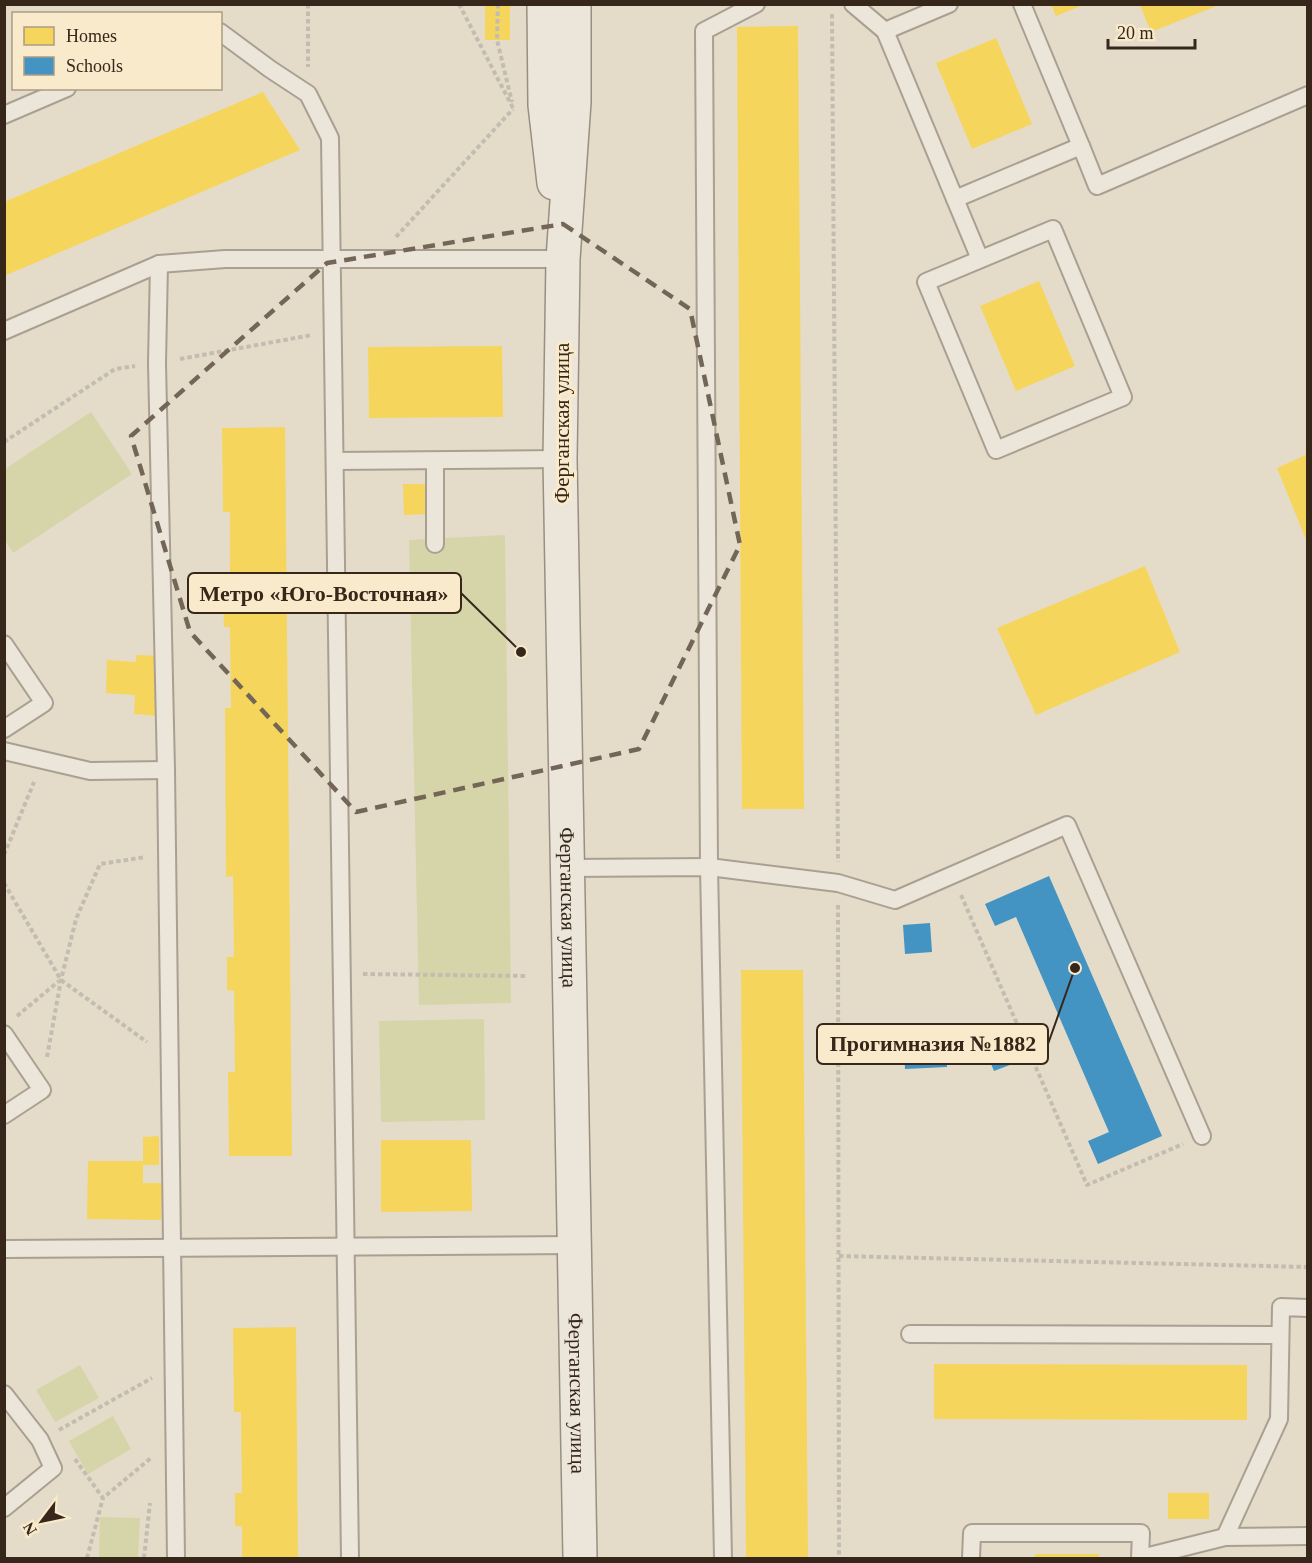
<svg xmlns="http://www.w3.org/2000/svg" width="1312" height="1563" font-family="'Times New Roman',serif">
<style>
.green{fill:#d5d5a9}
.homes{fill:#f6d55c}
.schools{fill:#4393c3}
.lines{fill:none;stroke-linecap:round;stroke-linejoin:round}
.lane-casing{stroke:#a9a092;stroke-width:20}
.secondary-casing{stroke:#988f82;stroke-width:36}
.path{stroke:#c3bdb1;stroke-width:4;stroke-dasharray:4.5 3;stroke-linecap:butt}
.lane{stroke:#ebe5da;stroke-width:16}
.secondary{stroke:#ebe5da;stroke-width:33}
.marked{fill:none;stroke:#746657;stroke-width:4.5;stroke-dasharray:12 8;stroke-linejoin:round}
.labels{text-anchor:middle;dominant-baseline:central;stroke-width:6;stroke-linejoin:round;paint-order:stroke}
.street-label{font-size:21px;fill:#37271a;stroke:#f8eacb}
.leader{fill:none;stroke:#37271a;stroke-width:2}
.callout-dot{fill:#37271a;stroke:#f8eacb;stroke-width:2}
.callout{fill:#f8eacb;stroke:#37271a;stroke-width:2}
.callout-label{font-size:22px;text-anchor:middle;font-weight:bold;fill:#37271a}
</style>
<rect width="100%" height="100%" fill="#e4dcc8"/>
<g class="green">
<path d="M91,412L132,474L13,553L5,540V469Z"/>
<path d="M505,535L511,1003L419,1005L409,540Z"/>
<path d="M484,1019L485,1120L381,1122L379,1021Z"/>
<path d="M80,1365L99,1398L55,1422L36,1390Z"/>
<path d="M113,1416L131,1449L88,1474L69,1441Z"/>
<path d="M100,1517L140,1518L138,1558H99Z"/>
</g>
<g class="homes">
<rect x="485" y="4" width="25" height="36"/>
<path d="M1051,4H1083V5L1056,16Z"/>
<path d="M1140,5H1219L1151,32Z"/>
<path d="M798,26L804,809H742L737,27Z"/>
<path d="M996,38L1032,124L972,149L936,63Z"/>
<path d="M263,92L300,150L4,276V202Z"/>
<path d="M1039,281L1075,366L1016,391L980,306Z"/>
<path d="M502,346L503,417L369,418L368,347Z"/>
<path d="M285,427L292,1156H229L228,1072H235L234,991L227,990V957H234L233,876L226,877L225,708H231L230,627H224L223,593H230V512H223L222,428Z"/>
<path d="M1308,454V542H1307L1277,468Z"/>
<path d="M403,484H430L431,514L404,515Z"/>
<path d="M1145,566L1180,652L1036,715L997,628Z"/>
<path d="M136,655L162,656L160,716L134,714L135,695L106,693L107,660L136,662Z"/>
<path d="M741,970H803L808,1558H746Z"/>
<path d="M159,1136V1165H143V1183H162L161,1220L87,1219L88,1161H143V1137Z"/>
<path d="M381,1140H471L472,1211L381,1212Z"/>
<path d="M296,1327L298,1558H242V1526H235V1493H242L241,1412H234L233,1328Z"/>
<path d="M934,1364L1247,1365V1420L934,1419Z"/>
<rect x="1168" y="1493" width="41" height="26"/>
<rect x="1035" y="1554" width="64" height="4"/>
</g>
<g class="schools">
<path d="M1049,876L1162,1136L1098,1164L1088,1141L1109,1132L1016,917L995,926L985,904Z"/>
<path d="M930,923L932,952L905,954L903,925Z"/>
<path d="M945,1028L947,1067L905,1069L903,1030Z"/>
<path d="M1001,1031L1015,1063L994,1071L981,1040Z"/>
</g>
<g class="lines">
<defs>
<g id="lane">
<path d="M853,4L885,31"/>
<path d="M949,4L885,31L980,259"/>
<path d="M220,32L270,69L308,94L330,138L350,1558"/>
<path d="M4,115L67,88"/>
<path d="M1081,146L1097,186L1308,95"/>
<path d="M955,199L1081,146L1022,4"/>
<path d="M1053,229L1123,397L996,450L926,282Z"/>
<path d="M159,264L157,363L166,770L176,1558"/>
<path d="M4,331L159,264L225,259H563"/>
<path d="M335,461L560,459"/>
<path d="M435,461V544"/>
<path d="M4,644L44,703L4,729"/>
<path d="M4,751L90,771L166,770"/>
<path d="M567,868L709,867L838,883L895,900L1067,825L1202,1136"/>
<path d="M4,1034L42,1090L4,1115"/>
<path d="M4,1249L576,1245"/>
<path d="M910,1334L1279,1335"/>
<path d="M4,1394L40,1440L53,1468L4,1508"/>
<path d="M1225,1537L1279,1419L1281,1307L1308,1308"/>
<path d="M723,1558L709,867L704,31L756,4"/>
<path d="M971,1558L972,1533H1141L1140,1558"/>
<path d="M1141,1558L1225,1537L1308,1536"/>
</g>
<g id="secondary">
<path d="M544,4L545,105L554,183"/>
<path id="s1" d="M574,4V102L563,259L560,459L580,1558"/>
</g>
</defs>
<use href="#lane" class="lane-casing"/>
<use href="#secondary" class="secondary-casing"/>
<g class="path">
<path d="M308,4V67"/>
<path d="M459,4L513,108"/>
<path d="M498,4L497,40L512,102"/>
<path d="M832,14L838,862"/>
<path d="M396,237L513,109"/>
<path d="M180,359L312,335"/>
<path d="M4,442L115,369L135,366"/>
<path d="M4,855L34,782"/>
<path d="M4,883L61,980L147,1042"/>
<path d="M961,895L1087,1185L1183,1144"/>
<path d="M838,905L839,1558"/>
<path d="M363,974L528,976"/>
<path d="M17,1016L59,981"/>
<path d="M47,1057L61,980L76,919L100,864L146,857"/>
<path d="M839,1256L1308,1267"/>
<path d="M59,1430L152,1378"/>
<path d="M75,1459L103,1498L151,1458"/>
<path d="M87,1558L103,1498"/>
<path d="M144,1558L150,1503"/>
</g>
<use href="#lane" class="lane"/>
<use href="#secondary" class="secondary"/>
</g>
<path class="marked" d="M563,224L690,309L740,545L639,749L356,812L190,632L131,436L327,263Z"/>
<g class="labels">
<g class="street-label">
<text transform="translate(562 423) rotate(-90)">Ферганская улица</text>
<text stroke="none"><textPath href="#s1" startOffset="904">Ферганская улица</textPath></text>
<text stroke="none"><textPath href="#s1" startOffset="1390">Ферганская улица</textPath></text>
</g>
</g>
<path class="leader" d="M521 652L461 593M1075 968L1048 1044"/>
<g class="callout-dot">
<circle cx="521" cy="652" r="6"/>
<circle cx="1075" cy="968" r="6"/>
</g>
<g class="callout">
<rect x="188" y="573" width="273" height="40" rx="6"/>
<rect x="817" y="1024" width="231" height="40" rx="6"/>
</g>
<g class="callout-label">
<text x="324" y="601">Метро «Юго-Восточная»</text>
<text x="933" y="1051">Прогимназия №1882</text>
</g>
<rect width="1312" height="1563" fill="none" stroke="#37271a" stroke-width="12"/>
<rect x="12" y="12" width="210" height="78" fill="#f8eacb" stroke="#ab9c84" stroke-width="1.5"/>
<rect x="24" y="27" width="30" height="18" fill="#f6d55c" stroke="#ab9c84" stroke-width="1.5"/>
<text x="66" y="42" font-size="18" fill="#37271a">Homes</text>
<rect x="24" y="57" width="30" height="18" fill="#4393c3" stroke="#ab9c84" stroke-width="1.5"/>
<text x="66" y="72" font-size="18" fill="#37271a">Schools</text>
<g transform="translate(42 1521) rotate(238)" stroke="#f8eacb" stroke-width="4.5" paint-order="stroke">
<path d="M0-4.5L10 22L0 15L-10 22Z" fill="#37271a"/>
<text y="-9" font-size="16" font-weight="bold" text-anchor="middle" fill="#37271a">N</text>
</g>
<path d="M1108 39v9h87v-9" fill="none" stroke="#37271a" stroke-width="3"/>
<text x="1117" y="39" font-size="18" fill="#37271a" stroke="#f8eacb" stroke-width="4.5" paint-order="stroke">20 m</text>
</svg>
